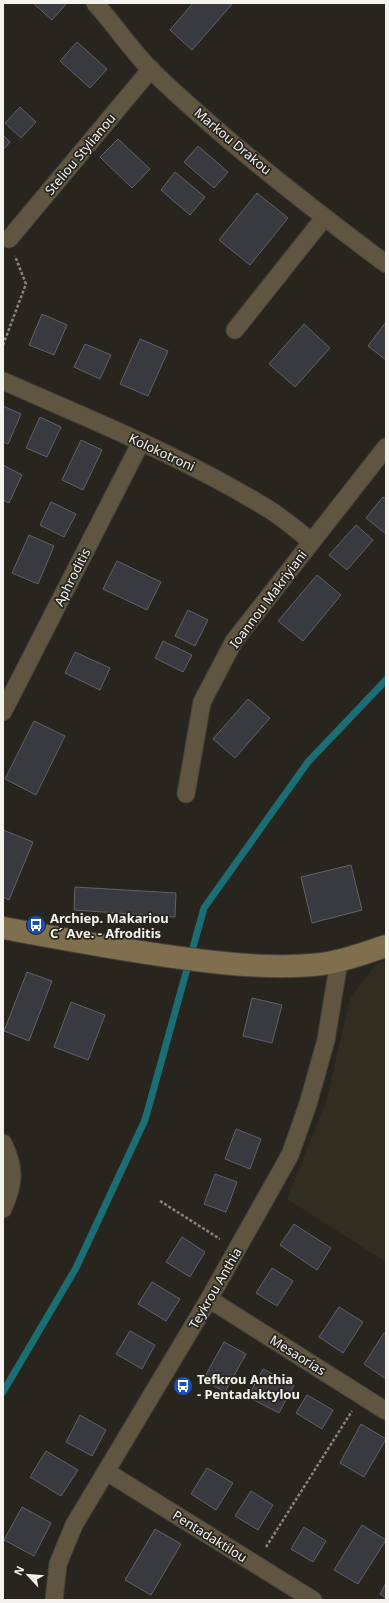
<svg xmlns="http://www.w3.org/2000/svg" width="389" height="1603" font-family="'Noto Sans',sans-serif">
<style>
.built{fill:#312d20}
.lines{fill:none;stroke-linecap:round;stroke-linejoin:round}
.stream{stroke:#1b6e74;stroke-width:7}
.building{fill:#393940;stroke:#616169}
.street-casing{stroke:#45423c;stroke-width:19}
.secondary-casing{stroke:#45423c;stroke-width:24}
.path{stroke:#86847e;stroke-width:2.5;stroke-dasharray:3 2;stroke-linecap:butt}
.street{stroke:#5f5541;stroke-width:17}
.secondary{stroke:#7f6f4e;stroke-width:22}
.labels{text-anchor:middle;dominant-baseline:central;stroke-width:3.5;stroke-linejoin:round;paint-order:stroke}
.street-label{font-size:13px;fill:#f4f3ee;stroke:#28251f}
.poi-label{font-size:13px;font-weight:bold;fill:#f4f3ee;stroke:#28251f;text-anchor:start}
</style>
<rect width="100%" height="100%" fill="#28251f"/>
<path class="built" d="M386,961V1262L287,1199L326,1102L350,999L375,965Z"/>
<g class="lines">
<path class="stream" d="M3,1392L76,1268L145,1120L204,908L308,762L386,680"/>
</g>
<g class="building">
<path d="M33,3H67L52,20Z"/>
<path d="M193,3H233L192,50L170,30Z"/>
<path d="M77,42L107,69L90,88L60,61Z"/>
<path d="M20,107L36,122L21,138L5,123Z"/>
<path d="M3,135L10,142L3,150Z"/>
<path d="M118,139L150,169L132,188L100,157Z"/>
<path d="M198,146L228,172L214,188L184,162Z"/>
<path d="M175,172L205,197L190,215L161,190Z"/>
<path d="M257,193L288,218L250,265L219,240Z"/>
<path d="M42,314L67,325L54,355L29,345Z"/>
<path d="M386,322V360L368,346Z"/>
<path d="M304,324L330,348L295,387L269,364Z"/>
<path d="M140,339L168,351L148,396L120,384Z"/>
<path d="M85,344L111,355L100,379L74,367Z"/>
<path d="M3,406L21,414L8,444L3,442Z"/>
<path d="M40,417L61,427L47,457L26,448Z"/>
<path d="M81,440L102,450L83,490L62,480Z"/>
<path d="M3,465L22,475L9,503L3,500Z"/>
<path d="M383,497L386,499V534L366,518Z"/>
<path d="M51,502L76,514L64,537L40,525Z"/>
<path d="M356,525L373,540L347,570L329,555Z"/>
<path d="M29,535L54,546L38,584L12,573Z"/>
<path d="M117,561L161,582L147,610L103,589Z"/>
<path d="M317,575L341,595L303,641L278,621Z"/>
<path d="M188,610L208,620L195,646L175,636Z"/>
<path d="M163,641L192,655L183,672L155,658Z"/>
<path d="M75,652L110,668L100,690L65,673Z"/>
<path d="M248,699L270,718L235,758L213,739Z"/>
<path d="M34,721L65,736L36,795L5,779Z"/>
<path d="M3,830L33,842L9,900L3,897Z"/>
<path d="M351,865L362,910L312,923L301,877Z"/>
<path d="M75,887L176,893L175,917L74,910Z"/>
<path d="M27,972L52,981L29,1041L4,1031Z"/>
<path d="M252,998L282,1005L272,1043L243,1036Z"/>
<path d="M71,1002L105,1015L88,1060L54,1047Z"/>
<path d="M236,1129L261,1139L250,1169L225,1159Z"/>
<path d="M215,1174L237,1182L226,1212L204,1204Z"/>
<path d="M294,1224L331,1248L317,1270L280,1245Z"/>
<path d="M182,1237L205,1252L190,1277L166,1262Z"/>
<path d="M272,1268L293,1281L277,1306L256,1293Z"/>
<path d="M152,1282L180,1299L166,1321L138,1304Z"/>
<path d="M339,1307L363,1322L343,1353L319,1337Z"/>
<path d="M130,1331L155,1345L142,1369L116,1354Z"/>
<path d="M384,1333L386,1334V1379L364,1364Z"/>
<path d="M224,1342L246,1354L225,1392L203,1380Z"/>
<path d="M263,1369L294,1385L279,1413L248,1397Z"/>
<path d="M307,1395L333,1410L322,1429L296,1413Z"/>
<path d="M80,1415L106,1430L92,1456L66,1442Z"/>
<path d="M361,1424L386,1439L364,1477L340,1463Z"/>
<path d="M46,1451L78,1470L61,1496L30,1477Z"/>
<path d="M207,1468L233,1483L216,1510L191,1494Z"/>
<path d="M251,1491L273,1505L258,1530L235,1516Z"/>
<path d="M22,1507L51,1523L34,1556L4,1540Z"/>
<path d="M362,1525L386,1540L358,1584L334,1570Z"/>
<path d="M304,1527L326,1541L313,1562L291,1549Z"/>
<path d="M155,1529L181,1544L151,1595L125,1580Z"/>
<path d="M386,1583V1598L380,1594Z"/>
</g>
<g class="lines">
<defs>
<g id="street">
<path d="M95,3C115,25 131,50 152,71C224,140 306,204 386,264"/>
<path d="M9,239L151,69"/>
<path d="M235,330L324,218"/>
<path d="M3,381C94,421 186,458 270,510C284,519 298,531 311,541"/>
<path d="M3,712L141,442"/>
<path d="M186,794L202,702L234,641L386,447"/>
<path d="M3,1143C16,1169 14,1184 3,1209"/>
<path d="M209,1299L386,1411"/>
<path d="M107,1472L313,1600"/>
<path d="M54,1600L58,1564L74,1525L209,1299L290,1155L308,1104L326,1040L339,961"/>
</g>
<path id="secondary" d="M3,928C65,939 126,951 189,959C232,965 278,969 322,964C344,961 365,953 386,946"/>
</defs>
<use href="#street" class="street-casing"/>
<use href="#secondary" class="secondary-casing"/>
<g class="path">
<path d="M3,345L26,284L15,256"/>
<path d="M160,1201L220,1239"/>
<path d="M266,1547L352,1411"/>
</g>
<use href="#street" class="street"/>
<use href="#secondary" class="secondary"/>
</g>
<defs>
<symbol id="bus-disc" viewBox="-11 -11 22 22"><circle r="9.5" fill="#1a4fb4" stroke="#28251f"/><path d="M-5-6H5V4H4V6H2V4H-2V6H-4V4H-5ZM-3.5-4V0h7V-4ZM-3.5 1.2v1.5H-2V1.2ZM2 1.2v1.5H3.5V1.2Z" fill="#fff"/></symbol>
</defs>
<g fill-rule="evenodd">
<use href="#bus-disc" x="25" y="914" width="22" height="22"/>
<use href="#bus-disc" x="172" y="1375" width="22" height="22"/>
</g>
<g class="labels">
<g class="street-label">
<text transform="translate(233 141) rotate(40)">Markou Drakou</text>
<text transform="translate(80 154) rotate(-50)">Steliou Stylianou</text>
<text transform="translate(162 452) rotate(25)">Kolokotroni</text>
<text transform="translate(72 577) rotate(-63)">Aphroditis</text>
<text transform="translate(268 599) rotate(-53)">Ioannou Makriyiani</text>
<text transform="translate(215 1288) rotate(-60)">Teykrou Anthia</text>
<text transform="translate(298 1355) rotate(32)">Mesaorias</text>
<text transform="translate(210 1536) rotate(32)">Pentadaktilou</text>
</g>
<g class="poi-label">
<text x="50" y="918">Archiep. Makariou<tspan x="50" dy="15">C´ Ave. - Afroditis</tspan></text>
<text x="197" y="1379">Tefkrou Anthia<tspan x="197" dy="15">- Pentadaktylou</tspan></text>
</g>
</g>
<rect width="389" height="1603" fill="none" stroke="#f4f3ee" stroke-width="8"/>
<g transform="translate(28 1575) rotate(296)" stroke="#28251f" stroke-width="3" paint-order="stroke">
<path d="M0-3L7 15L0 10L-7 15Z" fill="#f4f3ee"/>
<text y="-6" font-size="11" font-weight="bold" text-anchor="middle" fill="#f4f3ee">N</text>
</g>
</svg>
